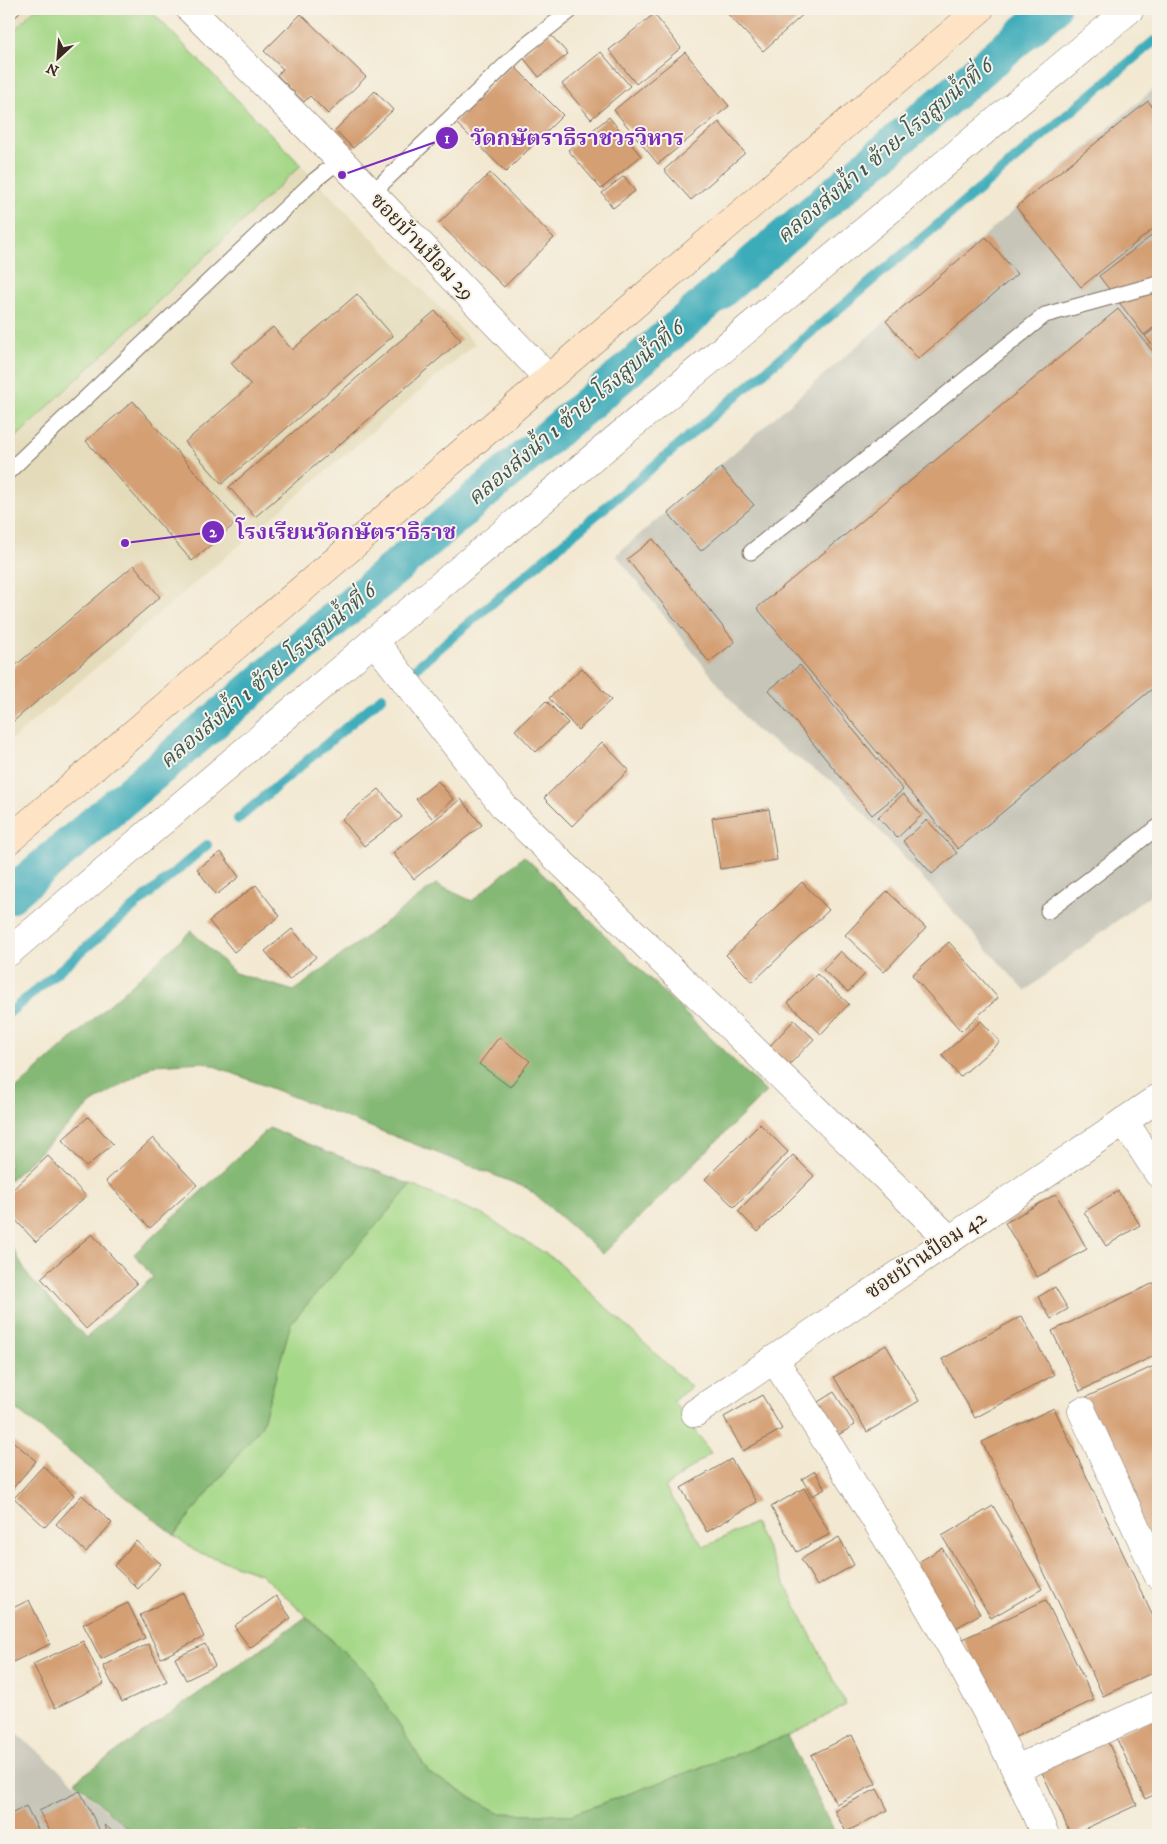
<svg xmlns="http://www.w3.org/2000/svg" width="1167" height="1844" font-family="'IM FELL DW Pica','Noto Serif Thai',serif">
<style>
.built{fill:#e4dbba}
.industrial{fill:#c6c5b8}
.green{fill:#a5d888;stroke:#708153}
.forest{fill:#84b874;stroke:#607149}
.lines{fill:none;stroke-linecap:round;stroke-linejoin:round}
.stream{stroke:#3dacba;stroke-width:10}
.canal{stroke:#3dacba;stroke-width:36}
.building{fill:#d49f73}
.service-casing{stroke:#7b6d5d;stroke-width:17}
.minor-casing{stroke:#7b6d5d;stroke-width:29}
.secondary-casing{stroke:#7b6d5d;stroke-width:29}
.service{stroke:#fff;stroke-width:15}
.minor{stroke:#fff;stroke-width:28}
.secondary{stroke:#fee4c5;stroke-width:28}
.labels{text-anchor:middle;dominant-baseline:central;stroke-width:4;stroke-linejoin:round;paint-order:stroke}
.street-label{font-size:21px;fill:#3b2a1e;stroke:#f7f3e8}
.water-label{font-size:22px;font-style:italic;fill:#3c5855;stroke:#f7f3e8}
.leader{fill:none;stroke:#7b2cbf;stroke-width:2}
.callout-dot{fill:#7b2cbf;stroke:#f7f3e8;stroke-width:2}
.mark-label{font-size:15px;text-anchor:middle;font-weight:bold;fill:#fff}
.callout-label{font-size:22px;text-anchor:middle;font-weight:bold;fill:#7b2cbf;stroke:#f7f3e8;stroke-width:4;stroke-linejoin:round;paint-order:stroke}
</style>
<rect width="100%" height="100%" fill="#f7f3e8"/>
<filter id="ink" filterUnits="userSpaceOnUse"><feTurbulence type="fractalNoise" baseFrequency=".02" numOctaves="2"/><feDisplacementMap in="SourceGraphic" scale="10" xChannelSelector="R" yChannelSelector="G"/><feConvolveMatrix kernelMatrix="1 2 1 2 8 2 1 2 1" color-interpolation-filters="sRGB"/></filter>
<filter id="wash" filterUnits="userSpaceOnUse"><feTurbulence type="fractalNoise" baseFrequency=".0096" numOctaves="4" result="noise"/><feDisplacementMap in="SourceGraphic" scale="20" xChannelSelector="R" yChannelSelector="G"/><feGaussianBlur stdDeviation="1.12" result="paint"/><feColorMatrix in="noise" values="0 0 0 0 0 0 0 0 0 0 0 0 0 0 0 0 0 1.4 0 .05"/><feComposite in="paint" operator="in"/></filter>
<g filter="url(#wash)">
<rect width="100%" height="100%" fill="#f3e9d3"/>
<path class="built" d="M9,9H149L475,344L9,742Z"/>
<g class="industrial">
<path d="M1158,85V889L1025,991L839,786L754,729L616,555Z"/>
<path d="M9,1722L14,1731L135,1835H9Z"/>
</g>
<g class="green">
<path d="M35,9H149L301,165L9,444V36Z"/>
<path d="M411,1185L483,1215L556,1260L691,1387L673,1401L711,1453L665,1487L704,1547L754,1523L846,1705L787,1736L570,1815L499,1813L429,1773L366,1672L261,1574L195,1551L174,1535L262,1425L291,1323Z"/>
</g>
<g class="forest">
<path d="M524,856L766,1092L603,1254L527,1188L204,1062L154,1065L92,1103L9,1181V1095L191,931L235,973L294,991L436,884L472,901Z"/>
<path d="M269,1128L411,1185L291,1323L262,1425L174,1535L9,1404V1242L30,1278L86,1338L153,1277L134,1254Z"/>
<path d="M306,1617L366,1672L429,1773L499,1813L570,1815L787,1736L836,1835H135L75,1781Z"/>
</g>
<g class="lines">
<g class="stream">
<path d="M416,668L1154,41"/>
<path d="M238,819L382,697"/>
<path d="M9,1013L207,845"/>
</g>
<path class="canal" d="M9,896L1052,9"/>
</g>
<g id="blocks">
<g class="building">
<path d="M723,9H809L763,51Z"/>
<path d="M301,14L366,77L328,114L310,96L304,102L277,75L283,69L264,51Z"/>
<path d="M654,14L681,48L636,84L609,50Z"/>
<path d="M549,33L568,54L539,77L521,55Z"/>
<path d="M601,52L630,86L591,119L562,84Z"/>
<path d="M685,52L729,106L658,164L614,110Z"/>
<path d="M512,64L563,115L506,172L455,122Z"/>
<path d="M375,91L393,110L353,148L335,130Z"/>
<path d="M1148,101L1158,114V225L1081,287L1016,207Z"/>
<path d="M609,117L641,156L601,189L568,150Z"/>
<path d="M719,122L745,153L691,200L664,170Z"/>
<path d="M490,173L554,238L504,287L439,223Z"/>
<path d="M624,176L635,191L613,208L602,193Z"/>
<path d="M1158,231V324L1144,335L1099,276Z"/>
<path d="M986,237L1017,274L918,359L886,321Z"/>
<path d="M357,294L393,336L222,484L185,442L251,385L231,363L273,327L292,350Z"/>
<path d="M1118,309L1158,357V684L958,849L757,608Z"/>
<path d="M435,311L461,340L255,517L229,487Z"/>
<path d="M1158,326V352L1145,336Z"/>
<path d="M133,401L238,521L192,561L86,441Z"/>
<path d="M721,468L754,505L701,551L668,513Z"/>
<path d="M653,539L735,642L709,662L627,559Z"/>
<path d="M134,565L160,597L9,725V671Z"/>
<path d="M800,665L903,790L872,815L769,690Z"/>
<path d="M582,668L611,700L578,730L549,698Z"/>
<path d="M546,701L568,723L536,752L515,730Z"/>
<path d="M602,742L629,770L572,826L544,798Z"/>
<path d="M438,781L453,799L432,818L416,799Z"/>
<path d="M379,789L402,817L364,846L342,819Z"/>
<path d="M903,794L922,815L897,838L878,817Z"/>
<path d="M461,799L482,825L414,879L393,853Z"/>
<path d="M769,809L777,860L720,869L712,818Z"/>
<path d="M927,820L957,853L932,874L903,841Z"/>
<path d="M221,852L239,877L216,895L197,869Z"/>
<path d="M802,882L829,910L753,982L726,955Z"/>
<path d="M256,885L280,916L234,952L209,921Z"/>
<path d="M887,891L926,928L884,972L845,935Z"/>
<path d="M292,929L316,957L289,980L265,951Z"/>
<path d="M949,942L998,998L961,1031L912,975Z"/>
<path d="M840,951L865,974L848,992L823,970Z"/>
<path d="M817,974L849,1004L821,1034L788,1003Z"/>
<path d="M794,1020L814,1039L787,1067L767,1049Z"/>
<path d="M981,1021L1000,1042L960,1077L942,1055Z"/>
<path d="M499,1037L530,1061L510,1087L479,1064Z"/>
<path d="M88,1117L113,1144L86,1167L62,1140Z"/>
<path d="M760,1124L788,1152L734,1207L705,1179Z"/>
<path d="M153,1138L197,1185L150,1228L106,1181Z"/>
<path d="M793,1155L814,1176L758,1232L738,1211Z"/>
<path d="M48,1156L86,1196L36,1242L9,1213V1193Z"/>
<path d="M1118,1191L1140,1225L1106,1246L1084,1212Z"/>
<path d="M1056,1194L1087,1249L1037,1277L1005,1223Z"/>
<path d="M92,1234L137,1284L86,1329L41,1278Z"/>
<path d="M1158,1281V1354L1080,1391L1052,1331Z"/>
<path d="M1055,1287L1068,1309L1051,1319L1038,1297Z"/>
<path d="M1022,1316L1054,1375L975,1418L942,1359Z"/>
<path d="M886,1345L919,1401L867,1432L834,1377Z"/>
<path d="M1154,1366L1158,1375V1560L1082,1399Z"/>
<path d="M834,1392L855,1425L838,1435L818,1402Z"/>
<path d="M762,1395L782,1429L743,1451L724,1417Z"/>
<path d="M1054,1408L1158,1627V1670L1103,1696L982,1442Z"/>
<path d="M9,1438L36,1461L9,1493Z"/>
<path d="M731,1459L757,1502L707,1532L681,1488Z"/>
<path d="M43,1466L74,1495L45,1527L14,1498Z"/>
<path d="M815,1471L825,1489L812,1496L802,1479Z"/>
<path d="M804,1488L830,1534L797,1552L771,1507Z"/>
<path d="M82,1495L112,1523L86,1552L56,1524Z"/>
<path d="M993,1506L1042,1589L991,1618L942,1536Z"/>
<path d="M839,1537L854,1565L817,1586L801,1559Z"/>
<path d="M136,1541L161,1564L138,1589L114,1566Z"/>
<path d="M942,1548L980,1614L951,1631L912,1566Z"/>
<path d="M183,1593L204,1637L161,1658L140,1615Z"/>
<path d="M276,1596L291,1618L250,1648L234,1626Z"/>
<path d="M29,1600L50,1644L9,1664V1610Z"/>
<path d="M1046,1600L1094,1700L1011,1739L963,1639Z"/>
<path d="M128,1603L145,1638L101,1659L83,1624Z"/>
<path d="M83,1641L104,1684L55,1708L33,1664Z"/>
<path d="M148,1644L167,1681L122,1702L103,1666Z"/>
<path d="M205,1644L215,1666L186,1680L175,1658Z"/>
<path d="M1158,1716V1793L1145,1799L1115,1735Z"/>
<path d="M852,1735L876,1784L836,1804L811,1755Z"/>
<path d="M1107,1740L1137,1805L1071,1835L1041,1770Z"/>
<path d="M877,1789L888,1810L846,1832L834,1810Z"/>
<path d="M80,1791L102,1835H52L39,1811Z"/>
<path d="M26,1806L41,1835H9V1815Z"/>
<path d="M104,1825L118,1835H109Z"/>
</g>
</g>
</g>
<g filter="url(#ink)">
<use href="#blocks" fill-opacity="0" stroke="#7b6d5d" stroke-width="1"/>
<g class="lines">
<defs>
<g id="service">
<path d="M9,12L12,9"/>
<path d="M371,194L524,47L570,11"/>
<path d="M9,471L315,180L340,160"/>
<path d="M751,552L1045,315L1158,284"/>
<path d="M1048,911L1158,827"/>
</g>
<g id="minor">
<path d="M190,9L340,160L548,378"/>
<path d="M374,641L505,808L949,1239"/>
<path d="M9,952L374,641L1130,9"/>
<path d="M1124,1121L1158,1173"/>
<path d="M774,1359C871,1512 974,1667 1045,1835"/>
<path d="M1082,1411L1158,1575"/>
<path d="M695,1413L1158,1098"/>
<path d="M1016,1769L1158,1705"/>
</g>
<path id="secondary" d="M9,840L980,9"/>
</defs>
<use href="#service" class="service-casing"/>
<use href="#minor" class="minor-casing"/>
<use href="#secondary" class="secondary-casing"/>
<use href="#service" class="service"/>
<use href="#minor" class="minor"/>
<use href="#secondary" class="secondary"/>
</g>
</g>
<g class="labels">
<g class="street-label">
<text transform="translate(422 247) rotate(46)">ซอยบ้านป้อม 29</text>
<text transform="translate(926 1255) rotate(-34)">ซอยบ้านป้อม 42</text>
</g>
<g class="water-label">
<text transform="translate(885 151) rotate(-40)">คลองส่งน้ำ 1 ซ้าย-โรงสูบน้ำที่ 6</text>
<text transform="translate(576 413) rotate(-40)">คลองส่งน้ำ 1 ซ้าย-โรงสูบน้ำที่ 6</text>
<text transform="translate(268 676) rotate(-40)">คลองส่งน้ำ 1 ซ้าย-โรงสูบน้ำที่ 6</text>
</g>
</g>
<path class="leader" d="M342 175L447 138M125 543L213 532"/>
<g class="callout-dot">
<circle cx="342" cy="175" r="5"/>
<circle cx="125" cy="543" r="5"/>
<circle cx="447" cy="138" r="12"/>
<circle cx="213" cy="532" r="12"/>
</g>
<g class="mark-label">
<text x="447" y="143">1</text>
<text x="213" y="537">2</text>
</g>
<g class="callout-label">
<text x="577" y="145">วัดกษัตราธิราชวรวิหาร</text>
<text x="346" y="539">โรงเรียนวัดกษัตราธิราช</text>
</g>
<rect width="1167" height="1844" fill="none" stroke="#f7f3e8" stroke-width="30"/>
<g transform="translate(58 58) rotate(206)" stroke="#f7f3e8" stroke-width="4" paint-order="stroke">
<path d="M0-4L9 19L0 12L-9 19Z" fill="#3b2a1e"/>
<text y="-8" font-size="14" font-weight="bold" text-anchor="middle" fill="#3b2a1e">N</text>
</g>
</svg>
